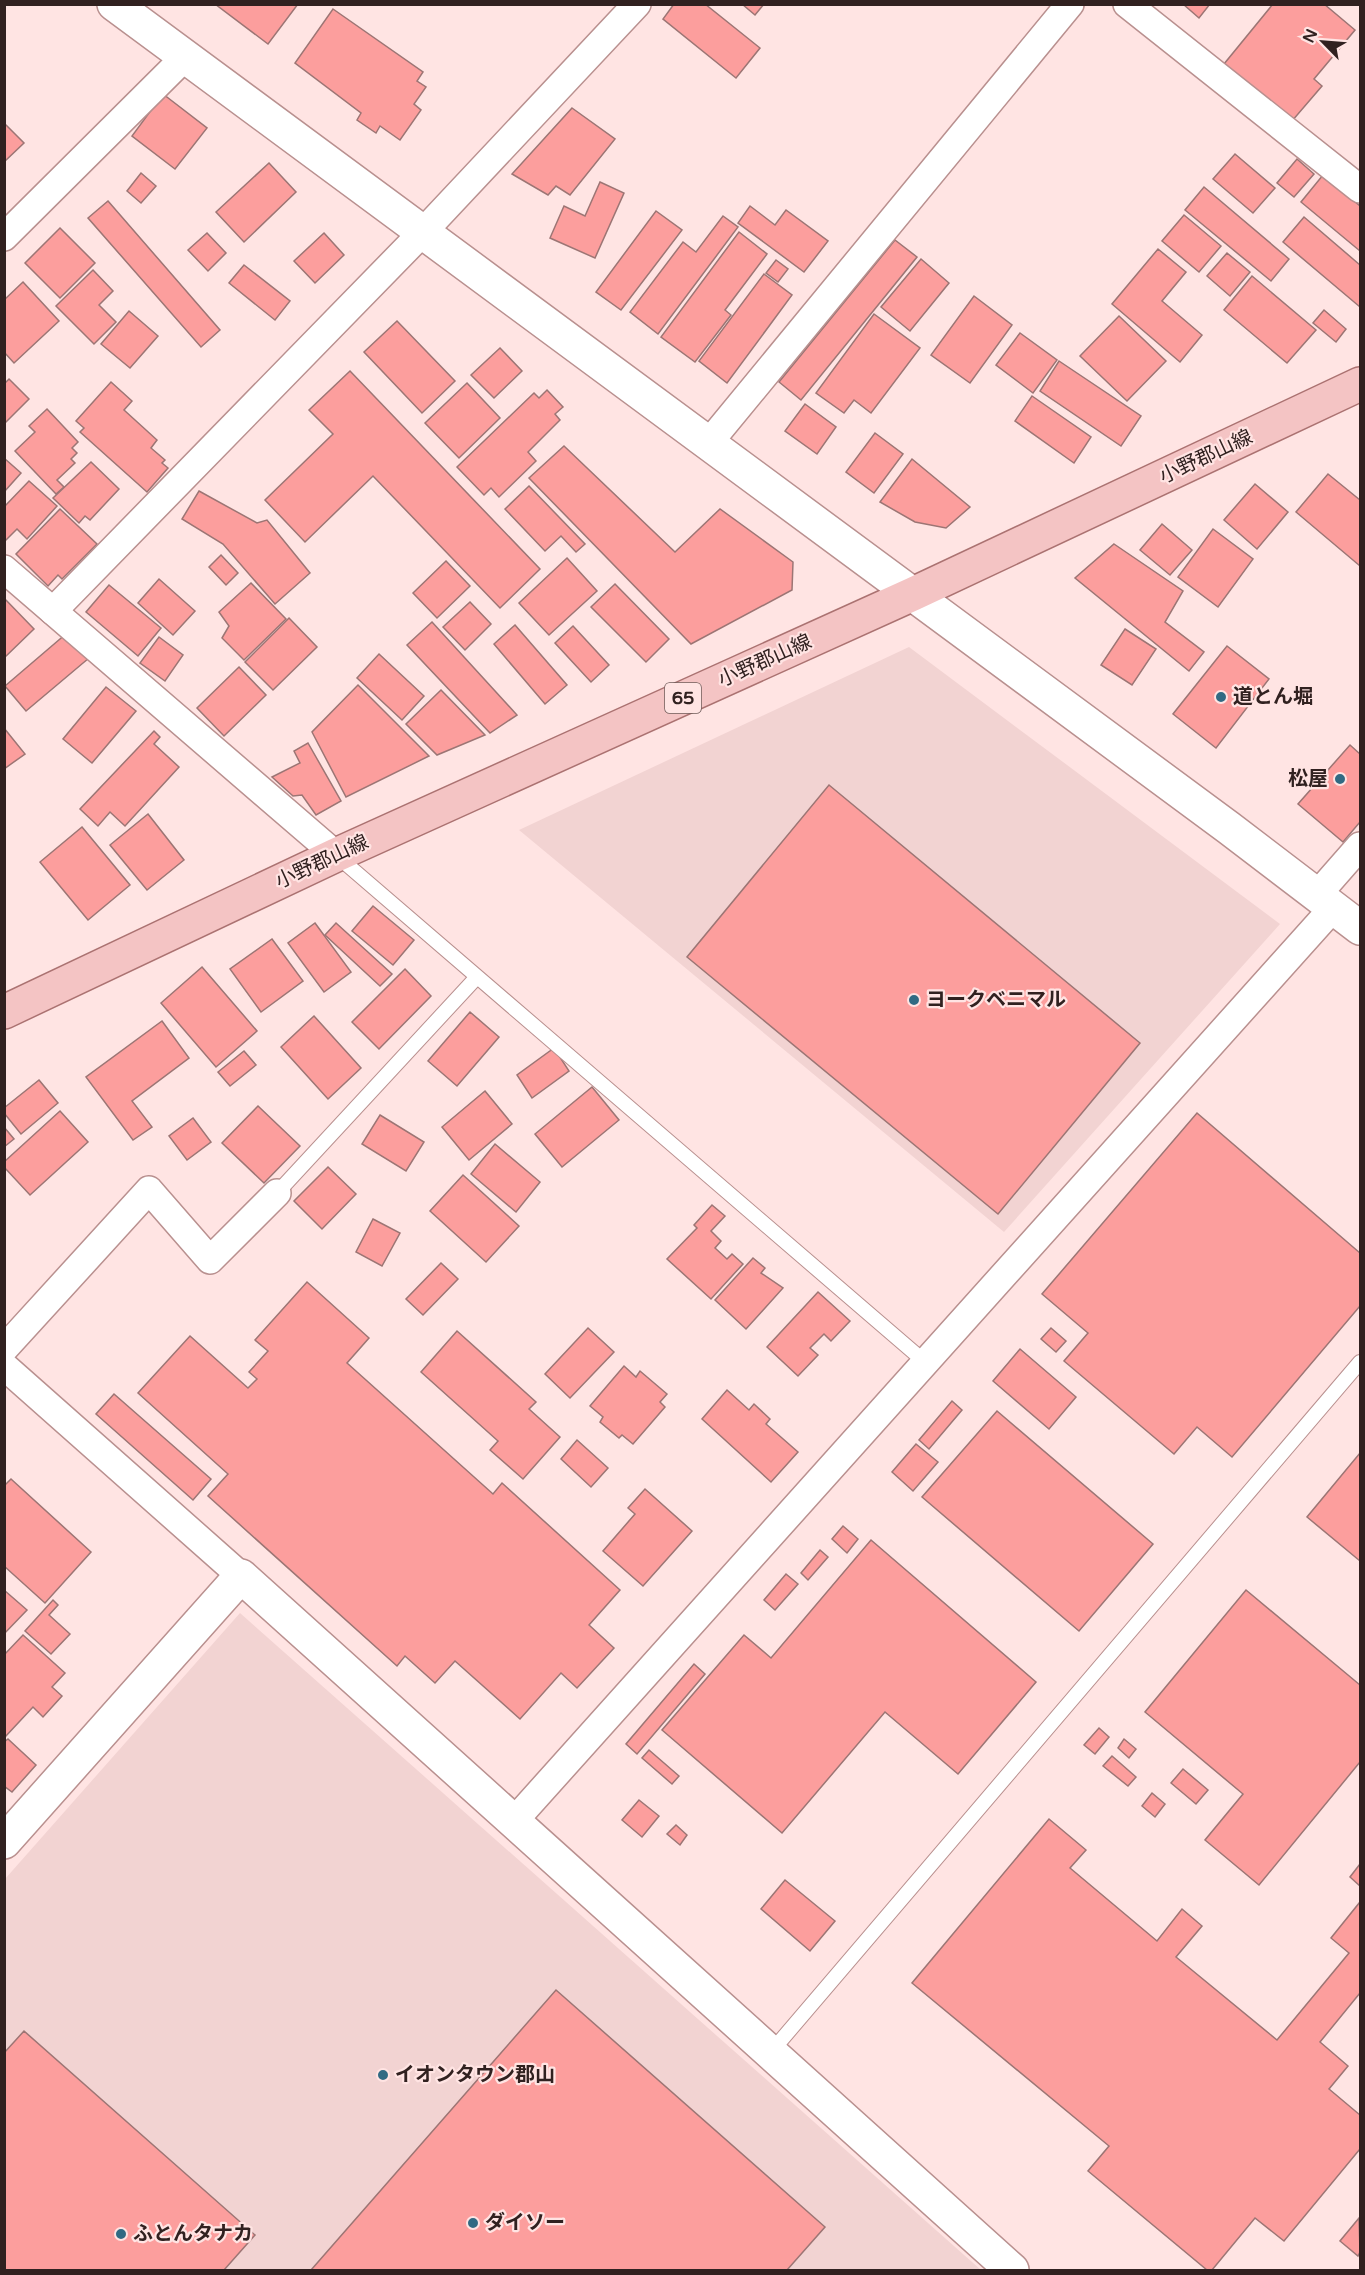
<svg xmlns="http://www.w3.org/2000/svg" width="1365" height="2275" font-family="'Varela Round','Noto Sans JP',sans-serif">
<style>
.built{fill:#f2d3d2}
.building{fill:#fc9e9d;stroke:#9c7574;stroke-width:1.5}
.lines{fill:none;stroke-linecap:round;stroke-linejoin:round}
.service-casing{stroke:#b9908f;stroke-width:16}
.minor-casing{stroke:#b9908f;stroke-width:30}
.tertiary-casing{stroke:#b9908f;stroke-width:36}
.primary-casing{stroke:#ab7271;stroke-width:36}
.service{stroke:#fff;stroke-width:14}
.minor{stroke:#fff;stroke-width:27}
.tertiary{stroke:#fff;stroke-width:33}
.primary{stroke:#f4c4c4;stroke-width:33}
.poi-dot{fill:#316a83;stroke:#ffe4e3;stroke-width:2}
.labels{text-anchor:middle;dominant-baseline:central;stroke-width:4.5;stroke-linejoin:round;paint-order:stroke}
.shield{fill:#ffe4e3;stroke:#6f5c5a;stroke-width:1.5}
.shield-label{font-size:18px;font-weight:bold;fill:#312120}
.street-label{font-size:20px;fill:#312120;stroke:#ffe4e3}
.poi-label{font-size:20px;font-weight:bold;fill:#312120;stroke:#ffe4e3;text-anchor:start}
</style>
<rect width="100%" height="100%" fill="#ffe4e3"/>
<g class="built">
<path d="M909,647L1280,924L1004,1232L519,830Z"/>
<path d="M240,1613L981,2270H5V1879Z"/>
</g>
<g class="building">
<path d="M215,4H298L268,44Z"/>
<path d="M674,4H705L760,48L736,78L663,19Z"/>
<path d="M742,4H764L755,15Z"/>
<path d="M1183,4H1210L1199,18Z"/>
<path d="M1273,4H1324L1355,30L1314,79L1322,86L1292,121L1224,64Z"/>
<path d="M333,9L423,72L417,81L426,87L414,104L421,110L400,140L380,126L376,133L357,120L361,113L295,63Z"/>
<path d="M163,94L207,128L175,169L132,136Z"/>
<path d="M572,108L615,139L570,195L556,186L548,195L512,174Z"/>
<path d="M4,123L24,143L4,162Z"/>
<path d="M1235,154L1275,188L1253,213L1213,179Z"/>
<path d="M1297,159L1314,174L1294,197L1277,183Z"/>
<path d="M269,163L296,192L244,242L216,212Z"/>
<path d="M141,173L156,186L141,203L127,191Z"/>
<path d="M1323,175L1360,206V251L1301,202Z"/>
<path d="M600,182L624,193L595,258L550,238L564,206L585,216Z"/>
<path d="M1204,187L1289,259L1271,281L1185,210Z"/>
<path d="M108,201L220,330L201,347L88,218Z"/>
<path d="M750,206L775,225L786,210L828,241L804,272L738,223Z"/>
<path d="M656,211L682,230L621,310L596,292Z"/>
<path d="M1184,215L1221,246L1199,272L1162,241Z"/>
<path d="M723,216L738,227L658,334L630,312L683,242L696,252Z"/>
<path d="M1304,217L1360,265V307L1283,242Z"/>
<path d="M60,228L95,263L60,298L25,263Z"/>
<path d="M739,232L767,254L725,310L731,315L695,362L661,337Z"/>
<path d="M207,233L226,253L208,271L188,250Z"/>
<path d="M324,233L344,255L315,283L294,261Z"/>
<path d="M895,240L917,257L801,400L779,382Z"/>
<path d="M1158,249L1186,272L1162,301L1202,335L1180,362L1112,304Z"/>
<path d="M1227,253L1250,272L1230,296L1207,276Z"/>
<path d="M921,259L949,283L910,331L881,307Z"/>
<path d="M776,260L788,269L778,282L766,273Z"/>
<path d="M244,265L290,301L275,320L229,283Z"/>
<path d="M93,270L113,291L99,305L116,322L94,344L56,306Z"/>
<path d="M764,274L792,295L727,383L699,361Z"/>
<path d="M1252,276L1316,330L1287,363L1224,310Z"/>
<path d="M23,282L59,321L14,363L4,352V300Z"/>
<path d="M974,296L1012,325L970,383L931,355Z"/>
<path d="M1324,310L1346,329L1336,342L1313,323Z"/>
<path d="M129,311L158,336L130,368L101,344Z"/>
<path d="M874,314L920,348L871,413L854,400L844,413L816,393Z"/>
<path d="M1119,316L1166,361L1127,401L1080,356Z"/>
<path d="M397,321L455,381L422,413L364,352Z"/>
<path d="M1020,333L1057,360L1033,393L996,365Z"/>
<path d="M500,348L522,371L494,398L471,375Z"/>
<path d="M1059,361L1141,416L1121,446L1040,391Z"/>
<path d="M350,371L540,569L500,608L373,476L305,542L265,500L333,434L309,410Z"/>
<path d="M9,379L29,399L4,424V384Z"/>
<path d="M111,382L132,401L124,410L157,440L151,448L165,460L162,463L168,468L147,492L80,432L84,428L76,421Z"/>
<path d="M467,383L500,418L459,458L425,423Z"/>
<path d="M547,390L563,407L555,414L560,420L528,452L536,461L499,497L491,488L484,495L457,467L534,393L539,398Z"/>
<path d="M1032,396L1091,437L1074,463L1015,421Z"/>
<path d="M805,404L836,427L817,454L785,431Z"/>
<path d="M47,409L78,442L72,448L77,453L71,459L75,463L57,480L64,487L56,494L15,451L35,432L29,426Z"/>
<path d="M875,433L903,454L874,493L846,472Z"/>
<path d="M564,446L675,552L720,509L793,562L792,590L691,644L529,478Z"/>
<path d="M4,458L21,473L4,492Z"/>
<path d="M912,459L970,507L946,528L915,522L880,502Z"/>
<path d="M91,462L119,489L90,520L85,516L79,523L53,498Z"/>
<path d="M1328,474L1360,500V566L1296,512Z"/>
<path d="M29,481L57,506L27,539L17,529L4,542V507Z"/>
<path d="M1255,484L1288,512L1257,549L1224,520Z"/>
<path d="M529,486L585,544L576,552L561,536L545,551L505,509Z"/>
<path d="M199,491L257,523L267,520L310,573L275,604L223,544L182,519Z"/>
<path d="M60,509L97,544L62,579L58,575L48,586L16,554Z"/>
<path d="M1162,524L1192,550L1170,575L1140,550Z"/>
<path d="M1213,529L1253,559L1218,607L1178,577Z"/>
<path d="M1114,544L1183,591L1165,622L1204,652L1189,671L1075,578Z"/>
<path d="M221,555L238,573L226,585L209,567Z"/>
<path d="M567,558L597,591L549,635L519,603Z"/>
<path d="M446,561L470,586L437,618L413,593Z"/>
<path d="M159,579L195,611L173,635L138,603Z"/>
<path d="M251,583L286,619L244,660L222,638L229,626L219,612Z"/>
<path d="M615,584L669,639L646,662L591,607Z"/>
<path d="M109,585L161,628L138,656L86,612Z"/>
<path d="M4,598L34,629L4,658Z"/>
<path d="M470,602L491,624L465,650L443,627Z"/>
<path d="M289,618L317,647L273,690L245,662Z"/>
<path d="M432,622L517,715L490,733L407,645Z"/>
<path d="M515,625L567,685L545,704L494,644Z"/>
<path d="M573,626L609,665L591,682L555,643Z"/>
<path d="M1125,629L1156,649L1132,685L1101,665Z"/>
<path d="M67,633L89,658L26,711L5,686Z"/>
<path d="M159,637L183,655L165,681L140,663Z"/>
<path d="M1227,646L1269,679L1216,748L1173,714Z"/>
<path d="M379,654L424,696L402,720L357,678Z"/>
<path d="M239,667L266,695L224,736L197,708Z"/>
<path d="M358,685L429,756L346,797L312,732Z"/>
<path d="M106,687L136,711L92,763L63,739Z"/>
<path d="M441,690L485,735L437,755L406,724Z"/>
<path d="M4,728L25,754L4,769Z"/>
<path d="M154,731L160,737L154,744L179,767L125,826L110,812L98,826L80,809Z"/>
<path d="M308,743L341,801L316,815L302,795L293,796L272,777L300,763L294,751Z"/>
<path d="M1350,745L1360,754V822L1343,842L1298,804Z"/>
<path d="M829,785L1140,1043L998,1214L687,957Z"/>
<path d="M148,814L184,860L147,890L110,845Z"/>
<path d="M82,827L130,885L88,920L40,862Z"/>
<path d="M373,906L414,940L393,965L352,931Z"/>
<path d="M315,923L351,972L324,992L288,943Z"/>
<path d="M336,923L392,974L380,986L325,935Z"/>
<path d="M272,939L303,981L261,1012L230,969Z"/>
<path d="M202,967L257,1031L216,1067L161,1003Z"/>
<path d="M405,969L431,996L379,1049L352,1022Z"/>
<path d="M470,1012L499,1037L457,1086L428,1061Z"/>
<path d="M314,1016L361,1068L328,1099L281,1047Z"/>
<path d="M162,1021L189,1058L132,1101L152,1127L133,1140L86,1077Z"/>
<path d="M554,1048L569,1071L532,1098L517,1075Z"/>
<path d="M244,1051L256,1065L230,1086L218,1072Z"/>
<path d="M39,1080L58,1103L21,1134L4,1113V1108Z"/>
<path d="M592,1087L619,1120L562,1167L535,1134Z"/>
<path d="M485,1091L512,1124L469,1160L442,1127Z"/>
<path d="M258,1106L300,1146L264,1183L222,1143Z"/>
<path d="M60,1111L88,1142L30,1195L4,1167V1162Z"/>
<path d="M1197,1113L1360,1253V1306L1232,1457L1197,1427L1174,1454L1064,1361L1088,1333L1042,1294Z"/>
<path d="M380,1115L424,1142L406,1171L362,1144Z"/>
<path d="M193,1118L211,1142L187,1160L169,1136Z"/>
<path d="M4,1127L14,1139L4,1147Z"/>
<path d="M495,1144L540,1182L516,1212L471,1174Z"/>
<path d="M328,1167L356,1194L322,1229L294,1201Z"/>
<path d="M463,1175L519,1226L486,1262L430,1211Z"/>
<path d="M712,1205L725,1216L711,1231L721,1241L715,1248L727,1259L732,1254L743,1264L711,1299L667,1259L697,1228L694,1225Z"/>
<path d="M373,1219L400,1233L382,1266L356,1252Z"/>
<path d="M753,1258L765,1268L761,1273L783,1288L746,1329L715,1300Z"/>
<path d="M441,1263L458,1279L423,1315L406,1299Z"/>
<path d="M307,1282L369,1338L347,1363L493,1494L502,1483L620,1590L589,1625L614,1648L577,1688L561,1673L520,1719L455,1661L435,1683L405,1656L397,1666L208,1496L228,1474L138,1393L190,1336L248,1388L257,1379L249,1372L268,1351L255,1340Z"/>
<path d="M818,1292L850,1321L831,1341L824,1334L810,1348L818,1355L798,1376L767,1347Z"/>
<path d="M588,1328L614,1352L570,1398L545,1374Z"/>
<path d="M1051,1328L1066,1341L1056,1352L1041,1339Z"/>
<path d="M457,1331L536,1402L529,1409L560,1437L523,1479L490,1450L498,1441L421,1372Z"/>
<path d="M1020,1349L1076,1397L1049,1429L993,1381Z"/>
<path d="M624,1366L636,1377L640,1371L667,1394L660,1402L665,1407L633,1444L622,1435L619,1438L600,1422L603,1417L590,1406Z"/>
<path d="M727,1390L749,1410L754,1404L770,1419L766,1424L798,1452L771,1482L702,1419Z"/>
<path d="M114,1394L211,1479L193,1500L96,1414Z"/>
<path d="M952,1401L962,1410L929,1449L919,1440Z"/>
<path d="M997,1411L1153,1544L1079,1631L922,1497Z"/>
<path d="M577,1440L608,1468L591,1487L561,1459Z"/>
<path d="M916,1444L938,1462L913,1491L892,1472Z"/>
<path d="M1360,1453V1561L1307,1517Z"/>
<path d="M11,1479L91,1552L45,1603L4,1566V1482L6,1484Z"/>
<path d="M645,1489L692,1531L643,1586L603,1551L635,1514L628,1508Z"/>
<path d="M843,1526L858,1539L847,1553L832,1539Z"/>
<path d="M871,1540L1036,1682L958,1774L885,1712L782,1833L662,1730L744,1635L771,1658Z"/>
<path d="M820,1550L828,1557L808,1580L801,1573Z"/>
<path d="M786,1574L798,1584L775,1610L764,1600Z"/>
<path d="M4,1590L27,1610L4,1634Z"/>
<path d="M1246,1590L1360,1685V1762L1259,1885L1205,1840L1243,1794L1145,1712Z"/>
<path d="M53,1600L58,1605L49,1615L70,1634L51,1654L25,1631Z"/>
<path d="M23,1635L65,1673L52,1687L62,1696L43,1717L33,1707L4,1738V1655Z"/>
<path d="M694,1664L705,1674L637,1754L626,1744Z"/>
<path d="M1099,1728L1109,1737L1095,1754L1084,1745Z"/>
<path d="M8,1739L36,1765L12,1792L4,1786V1742Z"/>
<path d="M1124,1739L1136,1749L1129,1758L1118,1748Z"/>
<path d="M649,1750L679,1776L672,1784L642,1758Z"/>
<path d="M1112,1756L1136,1777L1128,1786L1103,1766Z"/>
<path d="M1183,1769L1208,1790L1196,1804L1171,1783Z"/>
<path d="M1152,1793L1165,1804L1155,1817L1142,1806Z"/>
<path d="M639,1800L659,1816L642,1837L622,1820Z"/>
<path d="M1049,1819L1086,1850L1070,1868L1157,1941L1182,1909L1202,1926L1176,1957L1277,2040L1349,1953L1331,1938L1360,1902V1993L1320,2042L1348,2066L1329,2089L1360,2115V2149L1284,2241L1255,2218L1212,2270H1207L1088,2171L1109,2146L912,1983Z"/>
<path d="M676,1825L687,1835L680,1845L667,1834Z"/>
<path d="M1360,1864V1886L1350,1877Z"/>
<path d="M785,1880L835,1921L810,1951L761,1909Z"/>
<path d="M556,1990L825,2227L787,2270H311Z"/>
<path d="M24,2031L255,2235L224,2270H4V2053Z"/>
<path d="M1359,2218L1360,2252L1358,2256L1340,2241Z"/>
</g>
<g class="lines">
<defs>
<g id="service">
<path d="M337,856L925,1362"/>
<path d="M277,1193L476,978"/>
<path d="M771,2052L1360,1362"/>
</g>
<g id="minor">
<path d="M1127,4L1360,189"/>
<path d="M4,237L186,56"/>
<path d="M707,445L1070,4"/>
<path d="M4,569L336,855"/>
<path d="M53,611L423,232L637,4"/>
<path d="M1317,895L1360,846"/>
<path d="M4,1349L149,1190L210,1260L277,1193"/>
<path d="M4,1366L241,1576"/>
<path d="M514,1821L1333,908"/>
</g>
<g id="tertiary">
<path d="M114,4L1229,828L1360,928"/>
<path d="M4,1842L241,1576L1012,2270"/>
</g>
<path id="primary" d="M4,1012L336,855L913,594L1360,384"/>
</defs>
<use href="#service" class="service-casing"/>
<use href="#minor" class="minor-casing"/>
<use href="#tertiary" class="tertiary-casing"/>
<use href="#primary" class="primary-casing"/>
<use href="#service" class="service"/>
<use href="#minor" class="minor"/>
<use href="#tertiary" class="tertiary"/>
<use href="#primary" class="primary"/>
</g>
<g class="poi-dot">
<circle cx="1221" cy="697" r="6"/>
<circle cx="1340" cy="779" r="6"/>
<circle cx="914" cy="1000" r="6"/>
<circle cx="383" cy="2075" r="6"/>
<circle cx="473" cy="2223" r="6"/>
<circle cx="121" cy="2234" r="6"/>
</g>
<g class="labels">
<rect class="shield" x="665" y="683" width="36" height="30" rx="4.5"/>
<g class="shield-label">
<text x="683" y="698">65</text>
</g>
<g class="street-label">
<text transform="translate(1206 457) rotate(-25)">小野郡山線</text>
<text transform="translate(765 661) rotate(-24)">小野郡山線</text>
<text transform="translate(322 862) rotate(-25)">小野郡山線</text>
</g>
<g class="poi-label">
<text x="1233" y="697">道とん堀</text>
<text x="1328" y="779" text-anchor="end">松屋</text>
<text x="926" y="1000">ヨークベニマル</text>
<text x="395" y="2075">イオンタウン郡山</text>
<text x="485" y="2223">ダイソー</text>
<text x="133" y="2234">ふとんタナカ</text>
</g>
</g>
<rect width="1365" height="2275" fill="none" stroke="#312120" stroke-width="12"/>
<g transform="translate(1323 42) rotate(295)" stroke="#ffe4e3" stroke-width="4.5" paint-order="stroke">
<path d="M0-4.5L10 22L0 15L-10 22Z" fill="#312120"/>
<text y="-9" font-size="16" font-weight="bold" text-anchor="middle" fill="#312120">N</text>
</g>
</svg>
